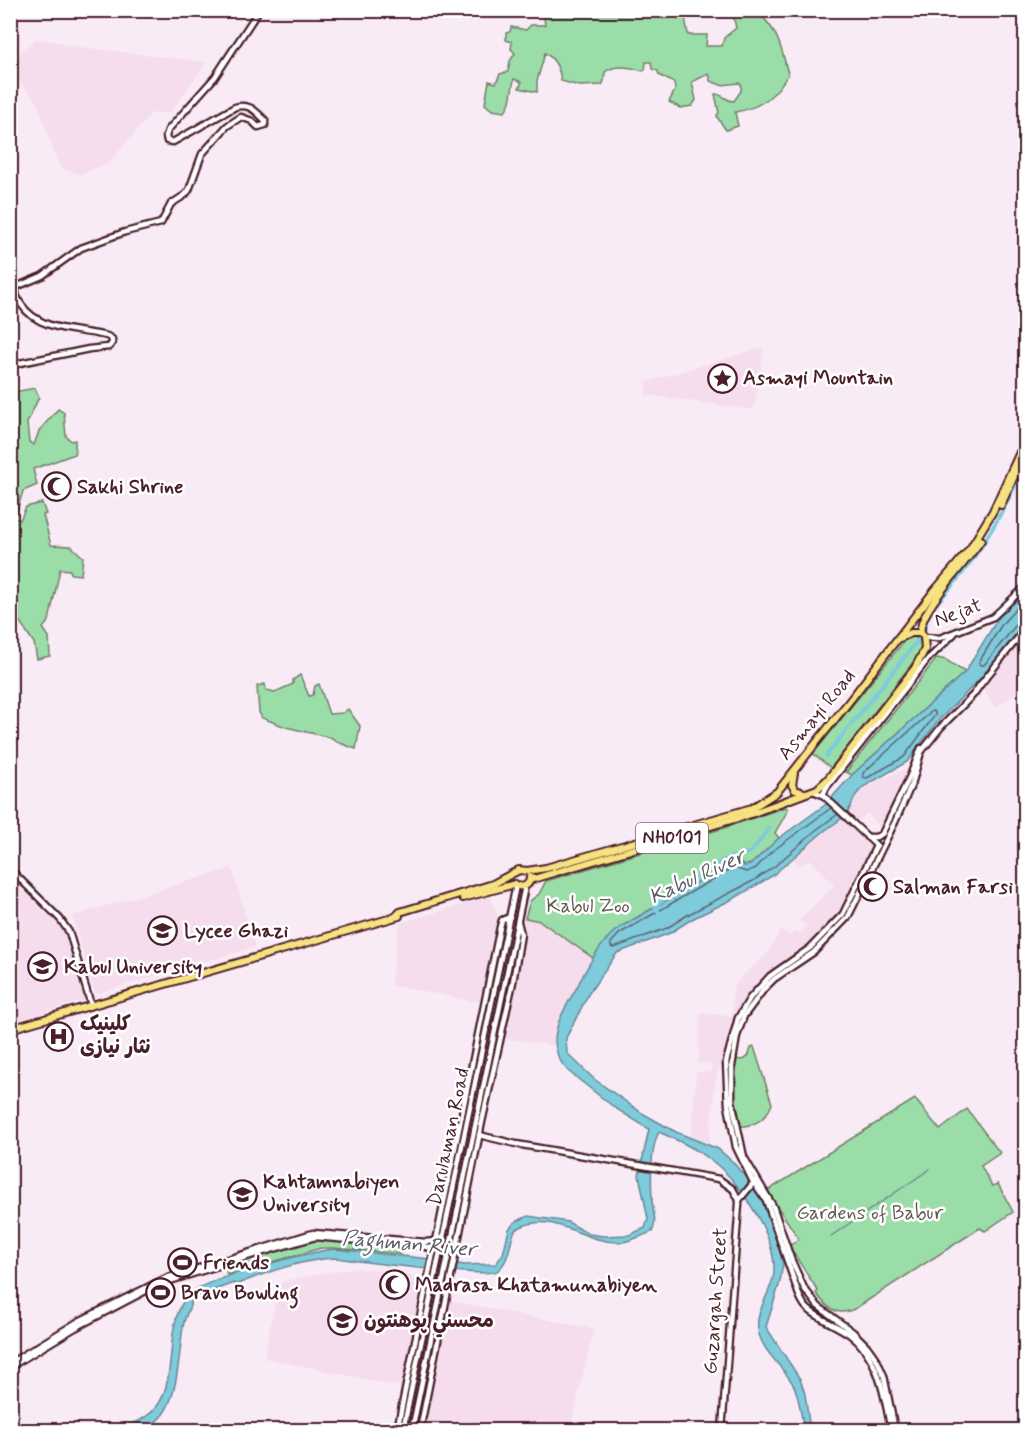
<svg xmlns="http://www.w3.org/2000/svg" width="1036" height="1441" font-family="Mynerve,'Playpen Sans Arabic',sans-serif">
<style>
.built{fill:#f5ddee}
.green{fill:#9bdda8;stroke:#727e6a;stroke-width:1.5}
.water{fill:#7ecbdc;stroke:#698695;stroke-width:1.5}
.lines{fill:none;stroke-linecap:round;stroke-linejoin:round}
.shore{stroke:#5f6472;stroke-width:1.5}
.stream{stroke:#698695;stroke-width:1.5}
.canal{stroke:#7ecbdc;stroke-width:4}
.secondary-casing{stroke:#4a1f2b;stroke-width:9}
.highway-casing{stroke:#4a1f2b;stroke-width:10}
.secondary{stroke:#fff;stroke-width:4.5}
.highway{stroke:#f7e281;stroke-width:6}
.labels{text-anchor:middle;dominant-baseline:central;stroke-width:5;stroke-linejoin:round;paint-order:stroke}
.shield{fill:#fff;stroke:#80626b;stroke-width:1.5}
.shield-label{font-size:18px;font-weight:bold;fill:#4a1f2b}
.poi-label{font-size:20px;font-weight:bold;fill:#4a1f2b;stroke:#fff;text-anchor:start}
.street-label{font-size:20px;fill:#4a1f2b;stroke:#fff}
.park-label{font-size:20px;fill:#625850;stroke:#fff}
.water-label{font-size:21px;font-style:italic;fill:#5c5b69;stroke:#fff}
</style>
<rect width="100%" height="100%" fill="#f9ebf5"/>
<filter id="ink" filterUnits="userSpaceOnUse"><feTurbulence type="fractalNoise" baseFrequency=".0167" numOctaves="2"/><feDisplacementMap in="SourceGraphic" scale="12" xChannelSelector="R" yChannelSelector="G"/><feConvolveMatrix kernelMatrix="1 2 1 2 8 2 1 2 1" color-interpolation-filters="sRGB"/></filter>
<g filter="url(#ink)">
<g class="built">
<path d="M36,39L64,43V45L207,62L172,110L168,113H152L108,164L80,174L63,169L58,164L37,102L11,71V61Z"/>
<path d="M764,347L754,410L646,395V382Z"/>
<path d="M1025,628V686L996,708L980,685Z"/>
<path d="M906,769L905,779L881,828L867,813L859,822L849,812L859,792L881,779Z"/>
<path d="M844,816L872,847L844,907L817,937L757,986L737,1015L734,1016L738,1018L729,1047H726L716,1078L709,1144L691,1138L696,1072H711V1064L698,1063L700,1013L732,1016L733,988L742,976L767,954L781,930L790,935L797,931L800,933L806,926L799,920L834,885L810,859L799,866L793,859Z"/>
<path d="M232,868L255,947L95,994L72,916Z"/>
<path d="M10,877L66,933L85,1000L11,1022Z"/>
<path d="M491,896L498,919L499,929L482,1003L390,985L400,923Z"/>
<path d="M525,918L540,921L593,958L560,1016L555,1046L500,1038L513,982L520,928Z"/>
<path d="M352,1268L370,1269L423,1278L402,1387L264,1358L276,1296H278L280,1284L287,1280Z"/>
<path d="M447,1300L594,1329L570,1430H422Z"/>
</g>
<g class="green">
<path d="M543,11H684L688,35H707L706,46H722L724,38L736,28L732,11C738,10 745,10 751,11C776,19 783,53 788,74C776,96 760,108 735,112L738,126L726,130L717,117V115L719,113L715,94C723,94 726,101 734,101L741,91V84L739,83L721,85L710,81V77L708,74L692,82L696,100L692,106L680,108L669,102L675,90L674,83L659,75L658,71L652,69L651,62H646L645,70L643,71C631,67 615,64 605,72L604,81L602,85L579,86L561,81C560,70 555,59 545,53L537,81V92L519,88L522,82L514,79L510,102L505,112L492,110L485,104L489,81L496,83L500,74L508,72L510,61L515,53L511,49L512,42L506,40V33L510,32L511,27L526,30L531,25H545Z"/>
<path d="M11,383L14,392L35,388L39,397L27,423L29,442L34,445L39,431L58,409L64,413L66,436L71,441L75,440V454L33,469L37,485L23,491L15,518L20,520L26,507L42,503L46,514L43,515L51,545L71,546L83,557L81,575L71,574L70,570L60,569L49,621L43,628L49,637L50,656L37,659L34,643L11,608Z"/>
<path d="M910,637H914L920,641L922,648L921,652L831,768L813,754L905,640Z"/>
<path d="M937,658L946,660L965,672L852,775L846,772Z"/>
<path d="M300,675L309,696L313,695L315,686L319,684L329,714L343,713L348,709L360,726L356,749L337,742L332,738L286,727L262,718L259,712L257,686L265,684L266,690L275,692L293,684V680Z"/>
<path d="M786,807L788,810L775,833L779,838L753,863L745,866L739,862L730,863L622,926L607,939L593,958L540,921L525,918L530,901L539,894L546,881L721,829Z"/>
<path d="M754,1047L772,1104C765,1121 755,1125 738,1127L732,1101L733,1059L743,1060L748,1057L751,1048Z"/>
<path d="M915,1099L940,1130L967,1109L1000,1153L981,1166L992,1186L998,1184L1013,1212L985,1231L980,1228L856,1308C837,1318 827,1308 816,1293L818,1291L789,1246L799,1239L767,1191Z"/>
<path d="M322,1239L401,1245L400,1254L334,1248H321L227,1275L225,1267Z"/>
</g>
<path class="water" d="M1025,590V622L984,675L939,720L907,762L863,787L856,795L848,812L841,819L823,832L772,876L733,899L692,919L670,933L617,953L589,993L566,1038L567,1053L594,1079L642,1113L676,1132L718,1149L732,1161L758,1192L770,1218L783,1263L780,1282L766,1327L800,1379L805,1394L810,1430H804C801,1416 800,1400 794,1386C784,1366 761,1352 758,1329C755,1309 773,1291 774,1272C776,1235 739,1181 711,1160C695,1148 677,1140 659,1132C650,1148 651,1181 652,1199C652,1210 658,1221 652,1232C642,1235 631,1242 620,1242C583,1244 551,1207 515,1230C509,1244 510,1261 497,1271C488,1278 357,1261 336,1258C303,1259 265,1273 235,1285L234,1283L200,1295L192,1300C190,1307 186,1315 184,1322C177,1353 182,1415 145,1428C134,1433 120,1430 108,1430C171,1420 167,1387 173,1333C175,1321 179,1305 188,1295C202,1279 309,1252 334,1249L430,1259L464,1265L496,1264L503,1254L509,1229L515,1222L528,1216L568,1222L589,1234L603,1236L629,1235L645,1228L648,1219L639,1175L649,1129L615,1108L568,1071C541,1042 562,1014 577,987C587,967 599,945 616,930L730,863L737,861L744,866L750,865L779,838L825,805L852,775L965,672L997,620Z"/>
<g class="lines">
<g class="shore">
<path d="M1026,598L1002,624L979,662L980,665H984L1019,621L1026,619"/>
<path d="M932,711L935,712V715L904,757L867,778L863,777V773Z"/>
<path d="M831,808L771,852L756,868L746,872L735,868L729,870L619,934L611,943V947L614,948L667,928L689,914L753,881L775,866L816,830L838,814"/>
</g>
<path class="stream" d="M831,1236L930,1169"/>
<g class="canal">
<path d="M925,631C924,614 941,599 951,587C983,550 1005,508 1026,463"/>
<path d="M826,756L918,640"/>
<path d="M658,911L656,907L657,904L723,860L751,852L770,828"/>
</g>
<defs>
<g id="secondary">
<path d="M10,365L89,349L109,347L112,343V339L107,336C79,329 39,332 21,304C17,298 15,294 16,287L42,276L81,248L125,232L161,223L171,204L185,195L189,190L202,154L227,126L241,117L252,121L258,127L265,125V120C255,111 250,103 235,107L173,142L167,141L166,136L168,130L215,77L259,10"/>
<path d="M924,637L940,638L993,617L1026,586"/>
<path d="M980,685L1026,628"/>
<path d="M813,791L823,795L877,846"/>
<path d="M823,795L826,788L928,659L954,634"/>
<path d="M867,837H876L882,834L910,776L921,748"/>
<path d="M876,846L843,914L810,948L770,976L750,998L738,1018L726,1062L728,1105L736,1147L752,1180L766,1200L799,1295C801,1299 803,1304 806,1307C812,1315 839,1327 849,1334C880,1357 884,1396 891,1430"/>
<path d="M10,869L60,919L69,932L91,1005"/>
<path d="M479,1135L516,1144L719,1179L733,1189L739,1200"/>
<path d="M436,1241L500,927L502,920L510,917"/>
<path d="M10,1363L79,1321L166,1278L313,1233L426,1242L436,1241L442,1237"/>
<path d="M10,1367L75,1328L157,1285L256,1254L315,1237L422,1246L431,1248L433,1253L397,1430"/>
<path d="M403,1430L516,885"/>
<path d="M412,1430L525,886"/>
<path d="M420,1430L482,1122L513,982L521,934L518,922"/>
<path d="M722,1430L739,1204V1200L755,1181"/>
<path d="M895,1430L884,1376L877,1360L867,1346L853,1332L818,1306L804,1288L791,1259L773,1206L744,1157L732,1101V1066L737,1036L744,1016L764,989L774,979L814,952L848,917L895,822L913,781L921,752L941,727L974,694L980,685"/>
</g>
<g id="highway">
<path d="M1001,505L1026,450"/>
<path d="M921,633C916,613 969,560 981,540"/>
<path d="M794,773L792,785L795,790L805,793"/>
<path d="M530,880L748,815L817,789L827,780L915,668L925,649L924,637L921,633H911L900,638"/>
<path d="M515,884C522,889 530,886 530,877"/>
<path d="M463,898L515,884"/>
<path d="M396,916L400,912L493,884L519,870L527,871L546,868L752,808L777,792L855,694L931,595L970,549L993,511L1026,439"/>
<path d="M10,1029L399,916"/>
</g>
</defs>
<use href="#secondary" class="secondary-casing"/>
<use href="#highway" class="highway-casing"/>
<use href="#secondary" class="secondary"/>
<use href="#highway" class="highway"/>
</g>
</g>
<defs>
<symbol id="sight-ring" viewBox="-11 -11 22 22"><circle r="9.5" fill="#fff" stroke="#4a1f2b" stroke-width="1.5"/><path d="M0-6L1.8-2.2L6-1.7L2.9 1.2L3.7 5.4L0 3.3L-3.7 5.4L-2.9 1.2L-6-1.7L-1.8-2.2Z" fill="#4a1f2b"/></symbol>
<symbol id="mosque-ring" viewBox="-11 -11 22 22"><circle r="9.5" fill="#fff" stroke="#4a1f2b" stroke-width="1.5"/><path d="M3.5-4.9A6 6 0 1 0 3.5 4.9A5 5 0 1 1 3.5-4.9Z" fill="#4a1f2b"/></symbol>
<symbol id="university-ring" viewBox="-11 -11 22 22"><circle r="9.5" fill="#fff" stroke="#4a1f2b" stroke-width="1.5"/><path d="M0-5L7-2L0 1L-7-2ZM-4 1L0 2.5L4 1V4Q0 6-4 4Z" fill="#4a1f2b"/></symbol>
<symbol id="hospital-ring" viewBox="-11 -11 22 22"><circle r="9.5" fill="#fff" stroke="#4a1f2b" stroke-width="1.5"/><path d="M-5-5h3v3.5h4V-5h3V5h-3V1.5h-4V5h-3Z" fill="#4a1f2b"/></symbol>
<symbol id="stadium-ring" viewBox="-11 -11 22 22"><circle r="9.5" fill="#fff" stroke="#4a1f2b" stroke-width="1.5"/><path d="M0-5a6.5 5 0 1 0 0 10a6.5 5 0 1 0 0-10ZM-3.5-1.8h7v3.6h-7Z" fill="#4a1f2b"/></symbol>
</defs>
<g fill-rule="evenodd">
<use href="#sight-ring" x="706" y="362" width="33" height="33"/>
<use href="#mosque-ring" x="40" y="470" width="33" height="33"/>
<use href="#mosque-ring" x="856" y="870" width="33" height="33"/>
<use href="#university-ring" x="146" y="914" width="33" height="33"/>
<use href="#university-ring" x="26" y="950" width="33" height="33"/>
<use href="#hospital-ring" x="42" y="1020" width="33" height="33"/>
<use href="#university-ring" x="226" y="1178" width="33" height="33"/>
<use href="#stadium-ring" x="166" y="1246" width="33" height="33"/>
<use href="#mosque-ring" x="378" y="1268" width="33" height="33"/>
<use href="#stadium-ring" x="144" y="1276" width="33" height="33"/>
<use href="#university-ring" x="326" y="1304" width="33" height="33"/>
</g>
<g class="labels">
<rect class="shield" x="636" y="823" width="72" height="30" rx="4.5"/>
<g class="shield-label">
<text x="672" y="838">NH0101</text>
</g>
<g class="poi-label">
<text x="743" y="378">Asmayi Mountain</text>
<text x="77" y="487">Sakhi Shrine</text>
<text x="893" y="887">Salman Farsi</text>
<text x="184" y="931">Lycee Ghazi</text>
<text x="64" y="967">Kabul University</text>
<text x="80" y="1024">کلینیک<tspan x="80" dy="23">نثار نیازی</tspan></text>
<text x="263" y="1182">Kahtamnabiyen<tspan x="263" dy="23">University</tspan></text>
<text x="203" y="1263">Friends</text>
<text x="415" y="1285">Madrasa Khatamunabiyen</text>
<text x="181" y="1293">Bravo Bowling</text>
<text x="364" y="1321">محسني پوهنتون</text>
</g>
<g class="street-label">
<text transform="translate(958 613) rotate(-20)">Nejat</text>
<text transform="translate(817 715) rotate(-51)">Asmayi Road</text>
<text transform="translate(449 1137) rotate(-78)">Darulaman Road</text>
<text transform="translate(716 1301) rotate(-86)">Guzargah Street</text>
</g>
<g class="park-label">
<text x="588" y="906">Kabul Zoo</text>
<text x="870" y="1213">Gardens of Babur</text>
</g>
<g class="water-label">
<text transform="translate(697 877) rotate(-25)">Kabul River</text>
<text transform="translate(409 1244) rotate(5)">Paghman River</text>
</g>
</g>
<rect width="1036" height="1441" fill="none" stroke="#fff" stroke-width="36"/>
<rect x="18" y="18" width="1000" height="1405" fill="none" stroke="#4a1f2b" stroke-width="2" filter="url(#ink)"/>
</svg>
